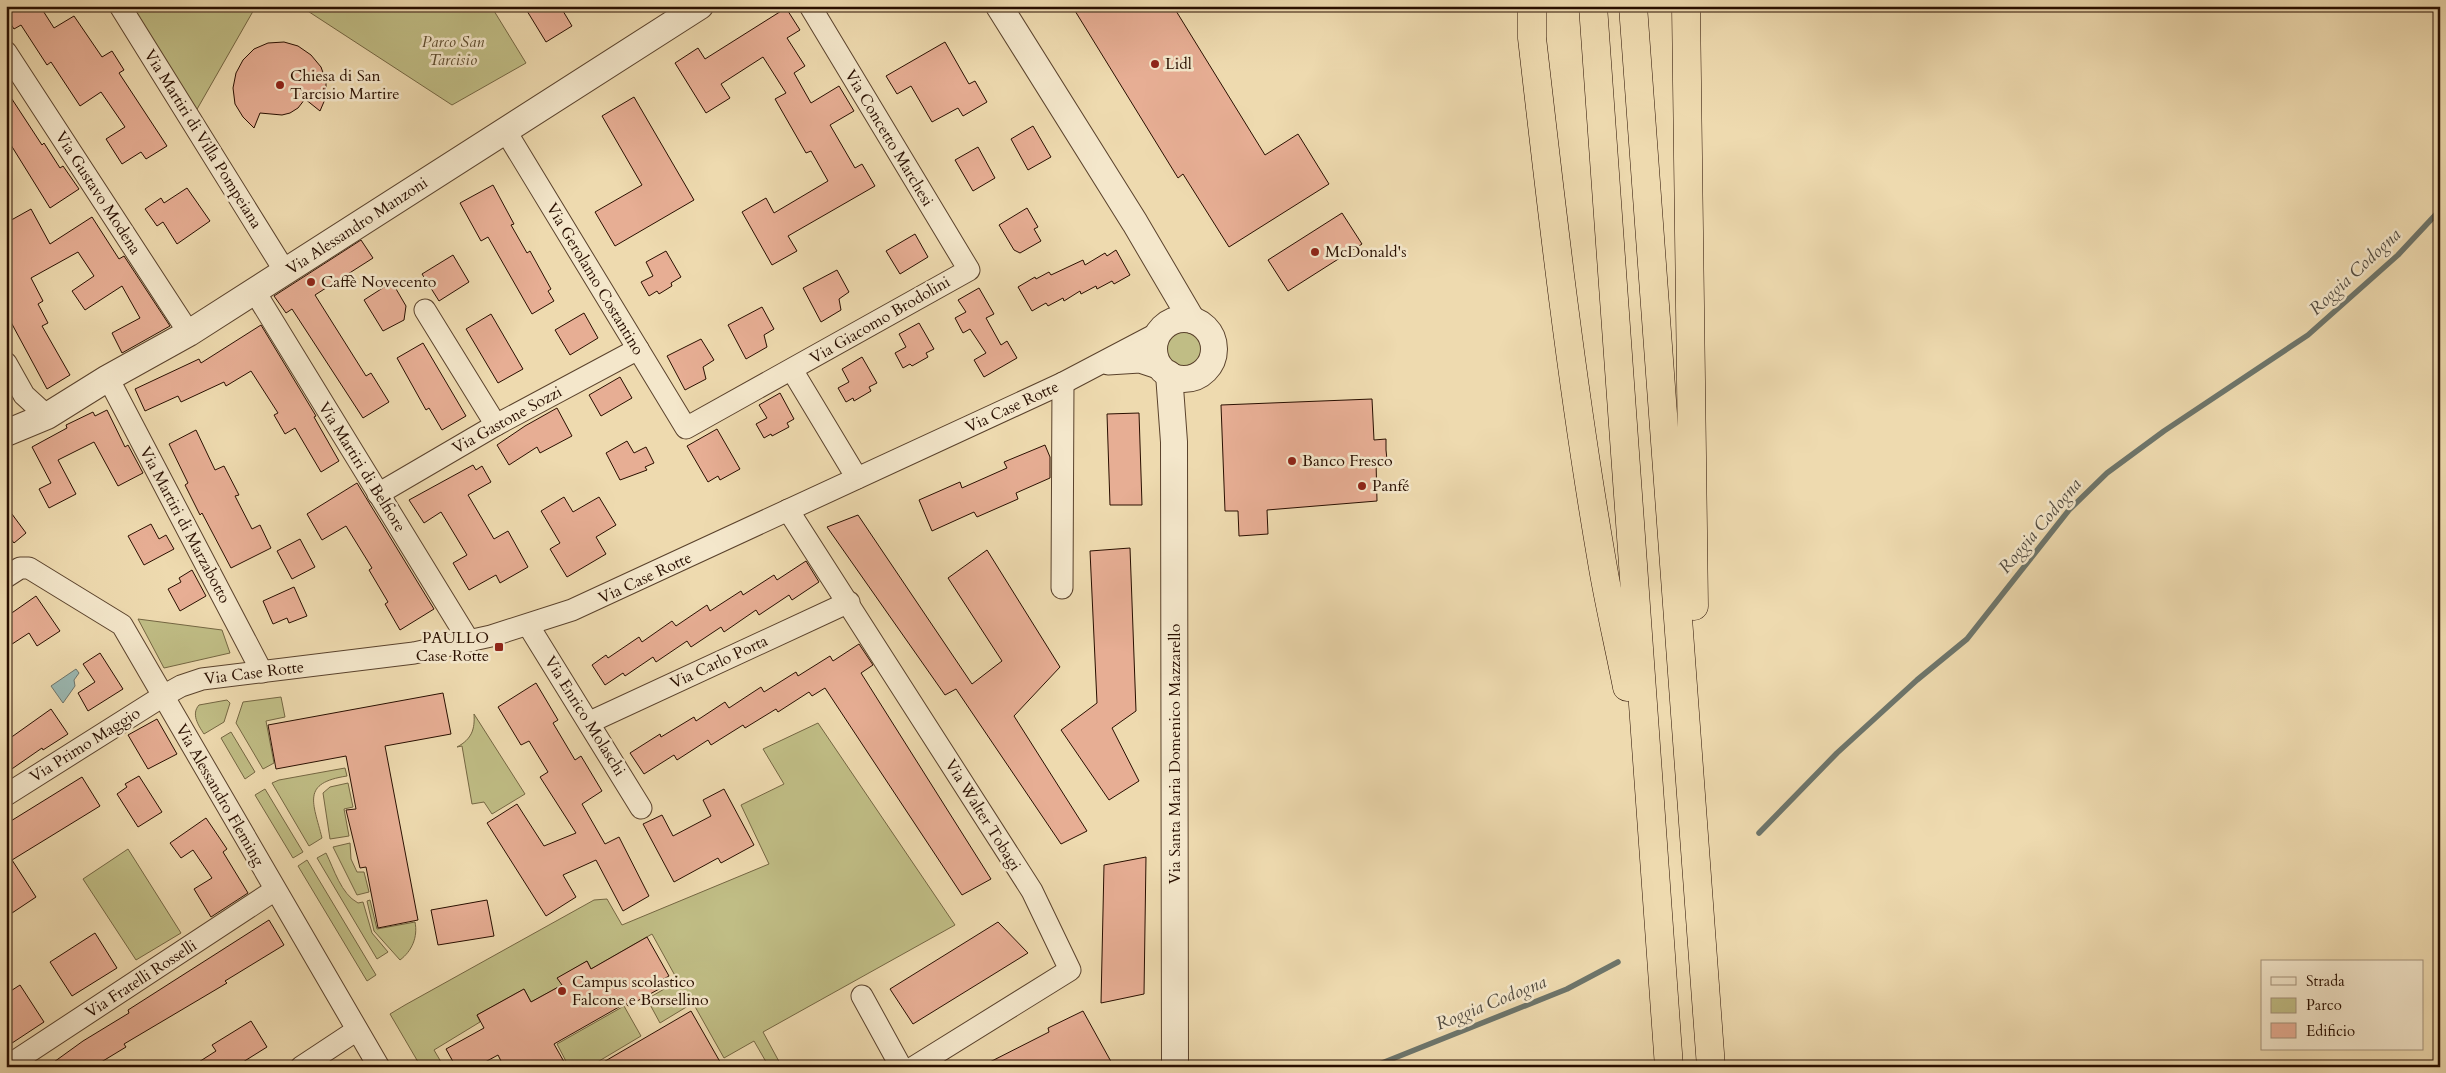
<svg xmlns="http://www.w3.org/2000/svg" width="2446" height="1073" font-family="Cardo,serif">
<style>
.green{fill:#c0bd85;stroke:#746642}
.water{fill:#9bb9b3;stroke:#6d756b}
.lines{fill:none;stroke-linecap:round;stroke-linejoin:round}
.stream{stroke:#6d756b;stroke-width:5.5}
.building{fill:#e7ae94;stroke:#290f00}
.minor-casing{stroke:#5a422c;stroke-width:23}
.tertiary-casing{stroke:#5a422c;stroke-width:28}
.trunk-casing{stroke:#290f00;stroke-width:29}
.minor{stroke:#f4e7cb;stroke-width:21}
.tertiary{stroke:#f4e7cb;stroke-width:26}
.trunk{stroke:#eedaaf;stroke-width:28}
.poi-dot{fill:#8f2418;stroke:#f4e7cb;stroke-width:2}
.labels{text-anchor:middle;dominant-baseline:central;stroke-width:5;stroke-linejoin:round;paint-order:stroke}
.park-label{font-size:16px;font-style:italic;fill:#5e4c2f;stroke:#f4e7cb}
.poi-label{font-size:16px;fill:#290f00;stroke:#f4e7cb;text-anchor:start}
.street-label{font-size:16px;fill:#290f00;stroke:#f4e7cb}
.water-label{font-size:18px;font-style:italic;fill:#514a3f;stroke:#f4e7cb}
</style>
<rect width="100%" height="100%" fill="#eedaaf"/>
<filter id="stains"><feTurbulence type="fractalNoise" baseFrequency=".004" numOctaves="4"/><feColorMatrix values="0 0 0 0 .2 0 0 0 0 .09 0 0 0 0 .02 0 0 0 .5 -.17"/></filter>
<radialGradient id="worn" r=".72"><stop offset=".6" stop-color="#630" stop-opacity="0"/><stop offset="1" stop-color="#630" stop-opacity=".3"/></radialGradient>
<g class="green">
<path d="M131,6H256L196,111Z"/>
<path d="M300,6H491L526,63L452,105Z"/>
<circle cx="1183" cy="347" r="19"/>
<path d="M138,619L222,630L230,653L164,668Z"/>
<path d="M281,697L285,717L266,721L274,763L263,769L236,723L243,702Z"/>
<path d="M227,700L230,703L224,722L204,734C198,725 191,714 199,705Z"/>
<path d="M474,714L525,794L492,814L484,802L472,804L462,746L457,747C472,739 475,729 474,714Z"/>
<path d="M818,723L955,925L763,1032L782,1067H769L754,1041L724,1058L693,1003L660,1023L647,999L678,981L652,934L591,969L587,961L558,978L562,985L531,1002L524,989L477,1015L480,1022L434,1050L444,1067H421L390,1014L405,1005L594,900L607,899L622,925L769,864L741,805L784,784L763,749Z"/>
<path d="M231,732L255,772L245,779L221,738Z"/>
<path d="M345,768L347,776C301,783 313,802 322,838L309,846L272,783L279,780Z"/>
<path d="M348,783L353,807L344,809L349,836L330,839L323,793L330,787Z"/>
<path d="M265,789L303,852L293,858L255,795Z"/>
<path d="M350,843L351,859L357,872H364L369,892L357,895L333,847Z"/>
<path d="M128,849L181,933L136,960L83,879Z"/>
<path d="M326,853C334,869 341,894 358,903L363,902L372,933L388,952L377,959L317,858Z"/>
<path d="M307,860L376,975L367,981L298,866Z"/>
<path d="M370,900L377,929L415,922C418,937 412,951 400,960L374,931L367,901Z"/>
<path d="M624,1006L641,1036L589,1067H569L557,1044Z"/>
</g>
<path class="water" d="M76,669L79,673L74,680L75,686L63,703L51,686Z"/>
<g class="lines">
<g class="stream">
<path d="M1759,833L1837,753L1917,680L1967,639L2069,510L2107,473L2164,431L2308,335L2398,255L2440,210"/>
<path d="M1372,1067L1567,989L1618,962"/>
</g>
</g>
<g class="building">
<path d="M6,6H40L54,28L74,16L102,57L112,51L124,70L119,73L167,146L146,159L141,152L122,164L106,139L125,127L101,92L80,106L51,62L47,65L21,25L14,29L6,17Z"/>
<path d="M524,6H560L572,26L546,42Z"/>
<path d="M1072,6H1173L1265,155L1298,134L1329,184L1229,247L1183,174L1178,178Z"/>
<path d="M786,8L800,30L787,38L805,66L794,73L811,103L839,86L854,111L830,125L855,168L862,164L875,186L788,236L797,251L772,265L742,212L766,198L774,213L828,181L811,151L806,153L775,99L786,93L763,57L721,84L730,98L706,113L675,63L698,48L705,59Z"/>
<path d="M284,42L298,46L311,55L321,67L326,81V97L320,111L305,99L298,108L290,113L282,115L260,113L254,128L243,117L235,104L233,88L236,73L243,60L254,49L268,43Z"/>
<path d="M945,42L969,84L975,81L987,102L963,116L958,108L932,122L911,86L897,94L886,76Z"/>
<path d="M6,90L42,145L44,143L60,168L63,166L79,189L50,208L6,137Z"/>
<path d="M634,97L694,200L615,246L595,212L642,185L602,116Z"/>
<path d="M1033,126L1051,157L1028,170L1011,139Z"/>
<path d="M978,147L995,178L973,191L955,160Z"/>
<path d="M493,185L514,224L511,225L527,253L530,251L551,289L548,291L554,301L532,314L488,237L481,241L460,203Z"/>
<path d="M187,188L210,221L177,244L163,222L157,226L145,209L161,198L164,203Z"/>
<path d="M1027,208L1038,227L1034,229L1041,241L1020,253L1014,250L999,225Z"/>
<path d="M31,209L50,244L92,217L119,259L124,256L170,326L122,353L112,333L140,318L122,286L85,310L72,291L94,276L78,252L31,278L43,301L38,304L48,323L42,326L70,375L47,389L6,313V223Z"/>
<path d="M1342,213L1362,244L1288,291L1268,260Z"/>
<path d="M915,234L928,257L900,274L886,251Z"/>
<path d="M361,240L373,258L315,295L366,376L371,373L389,402L363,418L292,309L286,313L274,296Z"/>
<path d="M1116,250L1130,275L1114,284L1112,281L1097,289L1096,286L1081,294L1080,291L1064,301L1063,298L1048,306L1046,303L1032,311L1018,287L1035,277L1036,279L1049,272L1051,275L1083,260L1085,265L1105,253L1107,256Z"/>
<path d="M666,251L681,277L671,283L672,286L659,294L657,291L649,296L641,282L653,276L646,262Z"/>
<path d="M453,255L469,282L439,301L422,274Z"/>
<path d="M837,270L849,292L839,299L841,310L821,322L803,288Z"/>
<path d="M392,282L406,306L404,320L383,331L364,300Z"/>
<path d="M979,288L994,314L986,318L1001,345L1007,341L1017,358L984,377L974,360L986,353L970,329L963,333L955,318L966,312L958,300Z"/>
<path d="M762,307L774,329L764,335L767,347L746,359L728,325Z"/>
<path d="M584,313L598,338L570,355L555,330Z"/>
<path d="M491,314L523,369L498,383L466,329Z"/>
<path d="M919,323L934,349L926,353L928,357L912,366L910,364L903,368L895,353L906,347L899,334Z"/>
<path d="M261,325L316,416L314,417L339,461L321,472L295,428L285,434L274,415L278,413L251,371L226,386L224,382L181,402L178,396L145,411L135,389L199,359L201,363Z"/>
<path d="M701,339L714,360L703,367L706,379L685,390L667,356Z"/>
<path d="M423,343L466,416L442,430L429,408L426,410L397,358Z"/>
<path d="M862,357L877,383L869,387L871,391L854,401L853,398L846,402L838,388L849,382L842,369Z"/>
<path d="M620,377L632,398L601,416L589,395Z"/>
<path d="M780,393L794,419L787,423L789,427L772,436L771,434L764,438L756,424L767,418L759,405Z"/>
<path d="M1372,399L1374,440L1386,439V450L1387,460L1376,461L1377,501L1267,510L1268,534L1239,536L1238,511H1225L1221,405Z"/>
<path d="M557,408L572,436L540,453L537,447L509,465L497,445L525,426Z"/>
<path d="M107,410L125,447L128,445L143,473L118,486L94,442L58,460L76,494L49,508L39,489L51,483L32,447L67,428L66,425L93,412L95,416Z"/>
<path d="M1139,413L1142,505H1110L1107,414Z"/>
<path d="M717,429L740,469L720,480L718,476L708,482L687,446Z"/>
<path d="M196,430L215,470L224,466L239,495L235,496L252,529L260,525L271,548L231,568L202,513L200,515L185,485L188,483L169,444Z"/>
<path d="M627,441L634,453L646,447L654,463L645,467L647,470L620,480L606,453Z"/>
<path d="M1045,445L1050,457V478L1016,493L1018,499L977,517L974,512L932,531L919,500L960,482L962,488L1007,468L1004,462Z"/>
<path d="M473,465L476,470L482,466L491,482L468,495L494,539L508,531L528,567L500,583L496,575L469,590L453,563L467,555L441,512L424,523L409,500Z"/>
<path d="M357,483L434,609L400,630L385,604L388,602L369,570L372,568L346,526L322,540L307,514Z"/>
<path d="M564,497L573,512L599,497L616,525L596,537L606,554L567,577L550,549L560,543L541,511Z"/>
<path d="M6,506L26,533L14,543L6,533Z"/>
<path d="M858,515L972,684L1002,661L948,578L987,550L1060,667L1014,716L1087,831L1061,844L956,689L945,695L827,527Z"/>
<path d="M151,524L159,539L166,535L174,549L144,565L128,536Z"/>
<path d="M300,539L315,567L292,579L277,551Z"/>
<path d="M1130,548L1136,711L1112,728L1139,781L1109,800L1061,730L1097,703L1090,551Z"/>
<path d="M806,561L819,582L792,600L789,595L759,615L756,610L724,632L721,627L691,647L687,641L656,662L653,657L625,676L623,673L605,685L592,665L606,655L608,658L639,637L642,642L672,621L676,626L707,605L710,611L741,591L743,595L774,575L777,580Z"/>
<path d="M192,570L206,596L180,611L168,589L181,582L179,578Z"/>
<path d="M294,587L307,616L289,623L287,618L273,624L263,601Z"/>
<path d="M36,596L60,631L37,646L29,633L6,648V617Z"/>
<path d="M859,644L873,665L861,673L991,879L962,895L825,688L812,696L809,692L778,712L776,709L745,728L743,725L711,745L708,740L677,760L674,755L644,774L630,753L660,734L661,737L694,717L696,721L725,702L729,708L761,687L764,692L796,672L798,676L830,656L833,661Z"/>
<path d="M100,653L123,689L88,711L78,693L95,682L83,664Z"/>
<path d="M536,683L558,720L553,723L575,760L581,756L602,791L582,804L605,844L619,837L649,896L623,911L596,860L563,875L576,897L546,916L487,823L517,804L544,846L576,833L540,777L548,772L529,741L521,745L498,707Z"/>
<path d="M443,693L451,734L385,746L418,920L378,928L366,867L360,868L346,810L356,809L346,756L276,769L268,725Z"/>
<path d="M51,709L68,734L43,750L42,748L6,773V741Z"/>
<path d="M157,719L177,754L148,769L128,735Z"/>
<path d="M139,776L162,812L138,827L117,794L127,787L125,784Z"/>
<path d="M82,777L100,806L12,860L36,897L12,913L6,904V824Z"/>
<path d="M724,789L754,845L721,863L718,858L674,882L643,824L662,815L673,836L711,816L703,800Z"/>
<path d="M206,818L227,849L223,852L248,893L211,917L194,889L212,878L193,850L181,858L170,843Z"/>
<path d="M1146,857L1144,994L1101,1003L1104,865Z"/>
<path d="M487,900L494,936L438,945L431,910Z"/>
<path d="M269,920L284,945L225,981L227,983L124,1044L126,1047L93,1067H47L83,1041L129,1013L128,1010Z"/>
<path d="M998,922L1028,953L913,1024L890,989Z"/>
<path d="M95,933L117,968L72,996L50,962Z"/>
<path d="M647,937L669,976L658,982L661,988L628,1006L626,1003L554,1044L567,1067H504L498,1055L476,1067H456L446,1049L484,1028L477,1015L524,989L531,1002L562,985L557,978L587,961L591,969Z"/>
<path d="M20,985L44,1022L6,1047V994Z"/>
<path d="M691,1011L723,1067H595Z"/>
<path d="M1083,1011L1114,1067H980L1049,1032L1048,1028Z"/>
<path d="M251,1021L267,1047L235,1067H191L216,1051L212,1045Z"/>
</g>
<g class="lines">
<defs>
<g id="minor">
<path d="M120,6L286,273"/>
<path d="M6,52L189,333"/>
<path d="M505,130L686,428L969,270L810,6"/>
<path d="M255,292L469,641"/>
<path d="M425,310L496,425"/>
<path d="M6,363L24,395L47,416"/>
<path d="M1108,364L1140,362L1164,370"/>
<path d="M792,370L857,478"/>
<path d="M108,378L262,672"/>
<path d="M378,494L496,425L638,349"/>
<path d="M788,510L1032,891L1070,970L914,1067"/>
<path d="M6,577L20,568H29L122,625L379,1067"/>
<path d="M1062,588L1063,383"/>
<path d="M528,625L641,808"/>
<path d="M590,722L849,602"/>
<path d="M6,795L163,696L181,686L202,679L414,653L491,636L572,610L1063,383L1160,332"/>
<path d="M862,996L901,1067"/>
<path d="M6,1067L275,890"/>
<path d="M301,1067L357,1030"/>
</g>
<g id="tertiary">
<path d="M999,6L1135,223L1192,320"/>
<circle cx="1184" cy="349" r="30"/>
<path d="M1169,374L1174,442L1175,1067"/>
<path d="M6,433L47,416L108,378L189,333L700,6"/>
</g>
<g id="trunk">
<path d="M1532,6V38C1552,213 1572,388 1602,562C1609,604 1619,646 1627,687"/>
<path d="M1593,6L1669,1067"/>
<path d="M1633,6L1711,1067"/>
<path d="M1686,6L1694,606"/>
</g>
</defs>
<use href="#minor" class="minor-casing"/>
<use href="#tertiary" class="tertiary-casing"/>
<use href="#trunk" class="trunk-casing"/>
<use href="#minor" class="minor"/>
<use href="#tertiary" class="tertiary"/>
<use href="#trunk" class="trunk"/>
</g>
<g class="poi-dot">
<circle cx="1155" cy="64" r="5"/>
<circle cx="280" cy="85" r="5"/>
<circle cx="1315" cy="252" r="5"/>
<circle cx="311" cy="282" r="5"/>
<circle cx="1292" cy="461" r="5"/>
<circle cx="1362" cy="486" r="5"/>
<rect x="494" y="642" width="10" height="10" rx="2.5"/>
<circle cx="562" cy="991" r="5"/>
</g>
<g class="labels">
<g class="park-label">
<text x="453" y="42">Parco San<tspan x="453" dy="18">Tarcisio</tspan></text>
</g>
<g class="poi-label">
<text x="1165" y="64">Lidl</text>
<text x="290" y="76">Chiesa di San<tspan x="290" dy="18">Tarcisio Martire</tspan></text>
<text x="1325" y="252">McDonald's</text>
<text x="321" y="282">Caffè Novecento</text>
<text x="1302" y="461">Banco Fresco</text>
<text x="1372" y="486">Panfé</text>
<text x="489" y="638" text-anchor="end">PAULLO<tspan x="489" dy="18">Case Rotte</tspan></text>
<text x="572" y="982">Campus scolastico<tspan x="572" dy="18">Falcone e Borsellino</tspan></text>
</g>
<g class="street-label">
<text transform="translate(889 138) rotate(59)">Via Concetto Marchesi</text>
<text transform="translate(203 139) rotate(58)">Via Martiri di Villa Pompeiana</text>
<text transform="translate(98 193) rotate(57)">Via Gustavo Modena</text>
<text transform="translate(357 226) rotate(-33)">Via Alessandro Manzoni</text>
<text transform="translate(595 279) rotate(59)">Via Gerolamo Costantino</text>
<text transform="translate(880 320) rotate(-30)">Via Giacomo Brodolini</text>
<text transform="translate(1012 407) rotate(-25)">Via Case Rotte</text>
<text transform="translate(507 420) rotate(-29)">Via Gastone Sozzi</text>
<text transform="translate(362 467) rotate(58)">Via Martiri di Belfiore</text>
<text transform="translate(185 525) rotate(62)">Via Martiri di Marzabotto</text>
<text transform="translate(645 578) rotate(-25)">Via Case Rotte</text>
<text transform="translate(719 662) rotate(-25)">Via Carlo Porta</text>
<text transform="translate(254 673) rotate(-7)">Via Case Rotte</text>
<text transform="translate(585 716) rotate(58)">Via Enrico Molaschi</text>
<text transform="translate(85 745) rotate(-32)">Via Primo Maggio</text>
<text transform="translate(1175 754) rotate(-90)">Via Santa Maria Domenico Mazzarello</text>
<text transform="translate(220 795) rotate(60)">Via Alessandro Fleming</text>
<text transform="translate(983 815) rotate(58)">Via Walter Tobagi</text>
<text transform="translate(141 979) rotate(-33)">Via Fratelli Rosselli</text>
</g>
<g class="water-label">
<text transform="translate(2355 272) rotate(-43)">Roggia Codogna</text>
<text transform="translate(2040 526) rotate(-50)">Roggia Codogna</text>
<text transform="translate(1491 1003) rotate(-22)">Roggia Codogna</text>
</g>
</g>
<rect width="2446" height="1073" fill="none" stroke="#eedaaf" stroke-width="25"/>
<rect x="8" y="8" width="2431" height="1058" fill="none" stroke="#290f00" stroke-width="2.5"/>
<rect x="12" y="12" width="2421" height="1048" fill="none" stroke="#290f00"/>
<rect x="2261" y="960" width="162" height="90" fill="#f4e7cb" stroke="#a3917a"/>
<rect x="2271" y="977" width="25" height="8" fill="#f4e7cb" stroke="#a3917a"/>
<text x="2306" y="986" font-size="15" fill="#290f00">Strada</text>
<rect x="2271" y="998" width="25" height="15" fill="#c0bd85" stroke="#a3917a"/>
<text x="2306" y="1010" font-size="15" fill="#290f00">Parco</text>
<rect x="2271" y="1023" width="25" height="15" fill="#e7ae94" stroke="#a3917a"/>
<text x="2306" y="1036" font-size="15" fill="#290f00">Edificio</text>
<rect width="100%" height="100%" filter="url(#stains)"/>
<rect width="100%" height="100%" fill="url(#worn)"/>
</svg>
